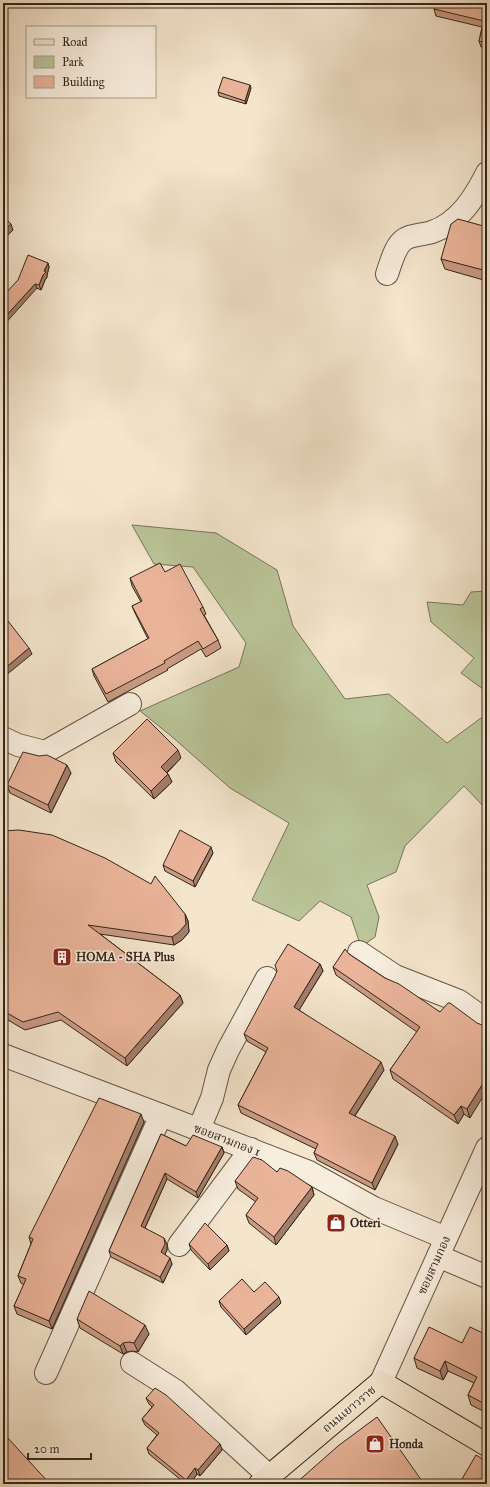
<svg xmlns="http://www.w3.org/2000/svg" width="490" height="1487" font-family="'IM FELL Great Primer','Noto Serif Thai',serif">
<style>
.green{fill:#bac599;stroke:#787559}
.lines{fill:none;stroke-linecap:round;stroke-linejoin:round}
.minor-casing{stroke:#655546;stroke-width:24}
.major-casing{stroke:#352519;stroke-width:24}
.minor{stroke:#f8eede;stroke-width:22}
.major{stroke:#f4e5cc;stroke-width:22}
.wall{fill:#c99b84;stroke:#352519}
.shaded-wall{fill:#a47e6c;stroke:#352519}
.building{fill:#eab49a;stroke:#352519}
.labels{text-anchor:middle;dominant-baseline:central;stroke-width:3;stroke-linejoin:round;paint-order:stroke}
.poi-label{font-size:12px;font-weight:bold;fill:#352519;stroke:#f8eede;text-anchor:start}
.street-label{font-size:12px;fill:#352519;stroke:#f8eede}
</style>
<rect width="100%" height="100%" fill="#f4e5cc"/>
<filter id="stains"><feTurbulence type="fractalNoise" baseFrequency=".005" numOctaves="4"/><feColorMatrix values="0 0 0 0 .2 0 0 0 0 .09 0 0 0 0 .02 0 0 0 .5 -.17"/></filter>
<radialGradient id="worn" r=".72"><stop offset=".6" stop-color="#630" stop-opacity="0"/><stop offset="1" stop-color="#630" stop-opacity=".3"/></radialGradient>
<g class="green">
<path d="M132,525L216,533L277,570L293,626L345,699L389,694L447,743L481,718L487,723V810L464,786L405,846L396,872L367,885L379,917L375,937L361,947L351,917L320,901L299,921L252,900L289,823L230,788L170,735L140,711L239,667L246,643L193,567L154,564Z"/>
<path d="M487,591V692L461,673L474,658L431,622L427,602L463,605L471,592Z"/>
</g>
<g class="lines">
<defs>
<g id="minor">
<path d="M387,274C391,263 395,245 405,239C413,234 424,235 432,232C459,223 475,197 487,173"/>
<path d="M3,738L18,745L45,752L130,704"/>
<path d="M359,952L395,976L459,1001L487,1021"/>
<path d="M3,1055L161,1115L309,1172L374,1208L446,1238"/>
<path d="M199,1129L212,1098L219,1070L228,1050L267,978"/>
<path d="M179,1245L251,1149"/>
<path d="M438,1256L487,1277"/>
<path d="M132,1363L176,1391L269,1476"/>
<path d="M46,1373L161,1115"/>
<path d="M381,1382L487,1148"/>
</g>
<path id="major" d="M260,1484L381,1382L487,1445"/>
</defs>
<use href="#minor" class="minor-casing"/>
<use href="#major" class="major-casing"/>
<use href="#minor" class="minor"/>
<use href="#major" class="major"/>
</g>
<g class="wall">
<path d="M487,3V49L481,47L479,41L482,27L436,16L434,9Z"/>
<path d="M251,88L246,104L219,96L218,92Z"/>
<path d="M487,227V281L445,269L441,259Z"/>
<path d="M48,263L49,267L47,275V277L45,280L41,290L18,280Z"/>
<path d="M165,572L203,607L206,614L204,615L218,640L221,648L206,657L201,649L167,669L168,670L108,702L94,676L92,669L148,639L135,613L132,606L141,602L132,586L130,578Z"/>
<path d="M113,753L181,758L167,773L168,774L172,782L154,799L116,762Z"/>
<path d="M71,773L51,813L10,793L7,785Z"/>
<path d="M3,831L185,914L188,921L189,932L182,940L174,945L100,934L180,995L183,1003L127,1066L61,1020L25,1030L8,1020L5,1012Z"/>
<path d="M213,853L195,887L165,871L163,865Z"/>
<path d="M349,954L385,978L440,1012L470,1118L464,1114L458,1124L393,1079L390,1070L417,1032L336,975L333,967Z"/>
<path d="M320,964L323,971L299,1010L384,1070L355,1116L398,1144L375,1190L317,1160L314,1153L316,1149L241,1113L238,1105L266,1052L247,1041L244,1034Z"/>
<path d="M144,1122L52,1329L17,1314L14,1306L24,1285L21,1283L18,1276L31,1244L29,1237Z"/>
<path d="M161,1134L186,1146L222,1147L224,1153L198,1198L167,1179L145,1228L167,1244V1250L165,1254L172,1264L163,1283L111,1257L109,1251Z"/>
<path d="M277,1172L312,1187L314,1195L276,1245L249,1223L246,1215L256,1202L238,1189L235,1181Z"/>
<path d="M189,1244L227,1245L229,1251L210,1270L191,1250Z"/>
<path d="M254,1292L281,1303L246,1335L221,1307L219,1301Z"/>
<path d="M77,1319L149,1334L138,1352L132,1351L127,1352L123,1354L80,1328Z"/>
<path d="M487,1335V1413L471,1405L468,1395L474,1383L448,1371L443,1380L417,1368L414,1358Z"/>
<path d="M146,1398L220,1444L222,1450L200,1476L197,1474L190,1484H186L149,1454L147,1448L157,1435L145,1425L142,1419L152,1407L149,1404Z"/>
</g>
<g class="shaded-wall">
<path d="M250,85L251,88L246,104L245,101Z"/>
<path d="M11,224L13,230L3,240V232Z"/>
<path d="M48,263L49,267L47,275V277L45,280L41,290L39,285Z"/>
<path d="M35,284L37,288L3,326V319Z"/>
<path d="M29,648L32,654L5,676L3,670Z"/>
<path d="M178,750L181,758L164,775L161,767Z"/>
<path d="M67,765L71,773L51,813L48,805Z"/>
<path d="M168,774L172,782L154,799L151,791Z"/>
<path d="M211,847L213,853L195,887L193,881Z"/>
<path d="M185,914L188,921L189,932L182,940L174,945L172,937Z"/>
<path d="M320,964L323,971L296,1015L294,1007Z"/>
<path d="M180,995L183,1003L127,1066L125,1058Z"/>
<path d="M381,1062L384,1070L352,1120L349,1113Z"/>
<path d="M487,1077V1090L470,1118L467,1109Z"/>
<path d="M461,1106L464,1114L458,1124L454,1115Z"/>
<path d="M141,1114L144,1122L52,1329L49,1321Z"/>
<path d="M395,1136L398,1144L375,1190L372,1183Z"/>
<path d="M222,1147L224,1153L198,1198L196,1192Z"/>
<path d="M165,1173L167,1179L143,1232L141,1226Z"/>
<path d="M312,1187L314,1195L276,1245L274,1237Z"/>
<path d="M164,1238L167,1244V1250L163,1258L161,1252Z"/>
<path d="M227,1245L229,1251L210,1270L208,1264Z"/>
<path d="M170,1258L172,1264L163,1283L160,1277Z"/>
<path d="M279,1297L281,1303L246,1335L244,1329Z"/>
<path d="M145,1325L149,1334L138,1352L134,1343Z"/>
<path d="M123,1343L127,1352L123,1354L120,1346Z"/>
<path d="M445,1361L448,1371L443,1380L440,1371Z"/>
<path d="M220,1444L222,1450L200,1476L198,1470Z"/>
<path d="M195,1468L197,1474L190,1484H187L186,1480Z"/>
<path d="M422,1481L423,1484H417Z"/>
</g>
<g class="building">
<path d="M435,3H487V43L479,41L484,21L434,9Z"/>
<path d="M223,77L250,85L245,101L218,92Z"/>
<path d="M3,216L11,224L3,232Z"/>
<path d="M458,219L487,227V271L441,259L451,224Z"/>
<path d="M28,255L48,263L44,271L46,272L43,275L39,285L35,284L3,319V296L18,280Z"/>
<path d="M160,563L165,572L180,564L203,607L200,609L218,640L203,649L198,641L164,661L165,663L106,694L92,669L149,638L132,606L142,601L130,578Z"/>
<path d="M8,621L29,648L3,670V625Z"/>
<path d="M147,719L178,750L161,767L168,774L151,791L113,753Z"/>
<path d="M23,752L39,756L47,755L67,765L48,805L7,785Z"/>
<path d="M19,830L52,835L105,858L151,884L155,876L185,914L186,924L179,932L172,937L88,925L180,995L125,1058L58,1012L23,1022L5,1012L3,1000V831Z"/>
<path d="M180,830L211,847L193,881L163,865Z"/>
<path d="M288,944L320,964L294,1007L381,1062L349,1113L395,1136L372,1183L314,1153L318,1144L238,1105L268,1048L244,1034L275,976L277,971L275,965Z"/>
<path d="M345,949L349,954L385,978L399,984L440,1012L448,1003H450L477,1023L482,1025L487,1024V1077L467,1109L461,1106L454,1115L390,1070L420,1027L333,967Z"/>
<path d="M99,1098L141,1114L49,1321L14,1306L26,1279L18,1276L33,1239L29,1237Z"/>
<path d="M161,1134L186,1146L193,1135L222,1147L196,1192L165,1173L141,1226L164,1238L165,1244L161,1252L170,1258L160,1277L109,1251Z"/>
<path d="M253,1157L262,1160L277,1172L280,1168L288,1171L312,1187L274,1237L246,1215L258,1198L235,1181Z"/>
<path d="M205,1223L227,1245L208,1264L189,1244Z"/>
<path d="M242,1279L254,1292L265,1282L279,1297L244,1329L219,1301Z"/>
<path d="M89,1291L145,1325L134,1343L129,1342L123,1343L120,1346L77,1319Z"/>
<path d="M429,1327L462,1343L470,1327L487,1335V1405L468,1395L477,1377L445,1361L440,1371L414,1358Z"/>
<path d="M155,1388L166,1395L220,1444L198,1470L195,1468L186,1480L147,1448L159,1433L142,1419L154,1405L146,1398Z"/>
<path d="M377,1417L422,1481L417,1484H295L338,1446Z"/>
<path d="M6,1436L50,1484H3V1439Z"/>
<path d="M476,1455L487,1462V1484H459Z"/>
</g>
<defs>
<symbol id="building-square" viewBox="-11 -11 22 22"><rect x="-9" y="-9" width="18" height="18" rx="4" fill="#8f2418" stroke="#f8eede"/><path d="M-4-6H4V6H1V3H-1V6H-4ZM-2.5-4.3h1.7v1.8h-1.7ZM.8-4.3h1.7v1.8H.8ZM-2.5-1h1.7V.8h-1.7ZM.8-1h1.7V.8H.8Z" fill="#fff"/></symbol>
<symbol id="shop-square" viewBox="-11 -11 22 22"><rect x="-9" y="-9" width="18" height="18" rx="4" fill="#8f2418" stroke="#f8eede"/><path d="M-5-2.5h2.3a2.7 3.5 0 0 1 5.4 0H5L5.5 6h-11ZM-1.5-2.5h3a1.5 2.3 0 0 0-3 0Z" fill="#fff"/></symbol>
</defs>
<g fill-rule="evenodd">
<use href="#building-square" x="51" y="946" width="22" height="22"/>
<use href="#shop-square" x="325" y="1212" width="22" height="22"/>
<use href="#shop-square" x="364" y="1433" width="22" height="22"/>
</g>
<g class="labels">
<g class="poi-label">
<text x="76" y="957">HOMA - SHA Plus</text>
<text x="350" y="1223">Otteri</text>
<text x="389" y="1444">Honda</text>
</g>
<g class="street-label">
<text transform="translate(227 1140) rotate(21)">ซอยสามกอง 1</text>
<text transform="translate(434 1265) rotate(-66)">ซอยสามกอง</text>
<text transform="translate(349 1409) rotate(-40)">ถนนเยาวราช</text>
</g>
</g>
<rect width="490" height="1487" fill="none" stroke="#f4e5cc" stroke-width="16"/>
<rect x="4" y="4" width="482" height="1479" fill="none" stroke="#352519" stroke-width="2"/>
<rect x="8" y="8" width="474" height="1471" fill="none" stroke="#352519"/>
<rect x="26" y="26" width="130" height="72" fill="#f8eede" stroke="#aa9e8f"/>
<rect x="34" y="39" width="20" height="6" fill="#f4e5cc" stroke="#aa9e8f"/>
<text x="62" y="46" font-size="12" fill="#352519">Road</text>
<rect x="34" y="56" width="20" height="12" fill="#bac599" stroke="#aa9e8f"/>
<text x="62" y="66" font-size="12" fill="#352519">Park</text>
<rect x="34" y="76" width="20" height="12" fill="#eab49a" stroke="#aa9e8f"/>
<text x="62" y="86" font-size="12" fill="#352519">Building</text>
<path d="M28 1453v6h63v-6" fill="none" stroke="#352519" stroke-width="2"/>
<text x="34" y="1453" font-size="12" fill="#352519" stroke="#f8eede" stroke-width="3" paint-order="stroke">20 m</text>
<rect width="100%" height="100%" filter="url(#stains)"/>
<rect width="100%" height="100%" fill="url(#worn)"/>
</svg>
